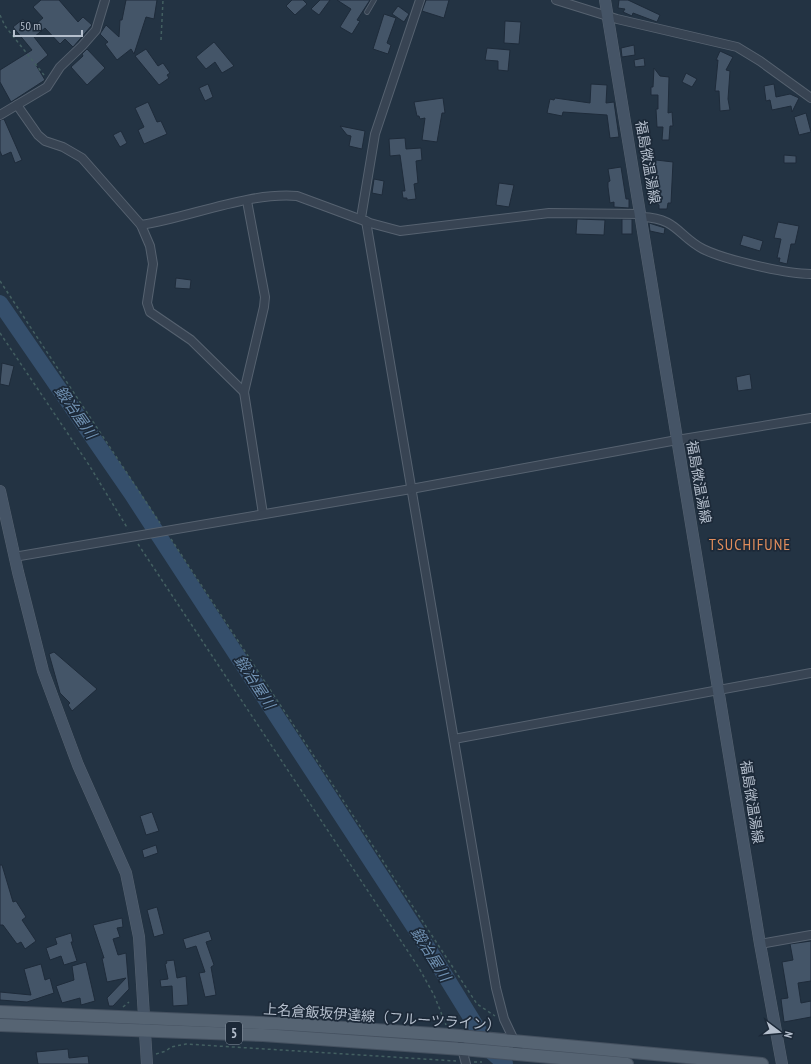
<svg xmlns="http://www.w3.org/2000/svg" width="811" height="1064" font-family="'PT Sans Narrow','Noto Sans JP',sans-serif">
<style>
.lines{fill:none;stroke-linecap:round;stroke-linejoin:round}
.river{stroke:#354f6c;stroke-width:16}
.building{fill:#445568;stroke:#1e2b3a}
.lane-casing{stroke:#566270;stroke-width:5.5}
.street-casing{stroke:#566270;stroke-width:10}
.secondary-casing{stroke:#566270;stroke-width:12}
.primary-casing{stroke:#44505f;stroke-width:14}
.path{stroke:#435f61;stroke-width:1.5;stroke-dasharray:3 3;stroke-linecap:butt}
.lane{stroke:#384453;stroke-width:4}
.street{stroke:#384453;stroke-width:8}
.secondary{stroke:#455466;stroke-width:11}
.primary{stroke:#566473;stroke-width:12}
.labels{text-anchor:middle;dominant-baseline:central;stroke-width:3.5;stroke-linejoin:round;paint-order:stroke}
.shield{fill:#1c2938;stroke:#8792a0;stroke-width:1}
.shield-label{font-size:13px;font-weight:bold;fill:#b5bfcd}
.street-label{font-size:14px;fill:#b5bfcd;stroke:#1c2938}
.water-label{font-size:15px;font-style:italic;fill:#7192b3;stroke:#1c2938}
.quarter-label{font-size:16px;letter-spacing:1px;fill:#e08d5c;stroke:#1c2938}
</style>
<rect width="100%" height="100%" fill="#233343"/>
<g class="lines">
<path class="river" d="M0,303L131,493L433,956L492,1052L505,1064"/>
</g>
<g class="building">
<path d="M41,0H59L78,22L83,17L92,25L73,47L65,39L60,44L45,28L34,37L48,55L36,65L45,80L11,102L0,82V70L32,50L13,27L23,19L31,28L43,18L33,7Z"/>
<path d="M126,0H157L154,19L146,17L134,54L131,49L117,60L105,44L108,42L100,34L106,25L119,37L120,20H122Z"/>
<path d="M292,0H303L307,4L295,15L286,6Z"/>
<path d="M320,0H330L319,15L311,9Z"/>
<path d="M337,0H370L357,20L360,21L352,34L340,27L351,9Z"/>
<path d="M426,0H449L444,18L422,11Z"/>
<path d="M619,0H628L660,15L657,22L633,13L632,16L623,12L625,9L618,8Z"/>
<path d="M398,6L409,14L404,22L392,14Z"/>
<path d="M384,14L396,18L387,43L391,45L388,54L373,49Z"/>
<path d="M505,21L521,22L519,44L504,43Z"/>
<path d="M214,42L234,66L222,73L215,62L206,69L196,57Z"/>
<path d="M634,45L635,55L622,57L621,48Z"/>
<path d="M487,48L510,50L508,71L498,70V61L485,60Z"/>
<path d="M87,49L105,68L87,85L71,67L83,56L82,54Z"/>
<path d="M146,49L158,66L163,63L170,73L167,75L169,78L159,85L135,56Z"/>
<path d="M720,51L733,57L726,70L730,71L728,99L730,110L720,111L719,91H715L718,60H716Z"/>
<path d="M644,58L645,66L635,67L634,60Z"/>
<path d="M654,68L660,76L669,77L668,113L672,112L673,126H670L669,140H662L663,127H657L656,109H658V95H651V87H653Z"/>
<path d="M686,73L697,79L692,87L682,82Z"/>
<path d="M208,84L213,97L205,101L199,88Z"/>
<path d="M591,84L607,85L606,103L614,102L619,137L610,138L607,115L563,112L562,116L547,113L550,99L554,100L555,98L590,103Z"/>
<path d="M774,84L776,97L790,94L799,98L792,112L791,106L772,110L770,100L766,101L764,86Z"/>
<path d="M443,98L445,113H442L437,142L422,140L425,118L420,119L419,116H417L414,102Z"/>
<path d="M148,102L157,122L161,121L167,134L144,144L138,130L144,127L135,108Z"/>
<path d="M806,113L811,132L799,135L794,117Z"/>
<path d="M4,119L22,160L15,163L11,152L2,156L0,151V120Z"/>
<path d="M340,126L365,131L362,149L349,146L351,136L347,135Z"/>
<path d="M121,131L127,143L120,147L113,135Z"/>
<path d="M405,138L406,149L421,148L422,160L416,161L418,183L414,184L416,199L407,200V198H403L402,191H405L400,155L390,156L389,139Z"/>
<path d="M784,155L796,156V163H784Z"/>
<path d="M656,160L673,162L671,203H668L667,209H659V205L656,203V180H653Z"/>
<path d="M621,167L626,199H629V208L614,207V202L610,203L608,187V182L610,181L608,169Z"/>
<path d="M374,179L384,181L382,195L372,193Z"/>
<path d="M499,183L514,185L509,207L496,205Z"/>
<path d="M577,219L605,220L604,235L576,234Z"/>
<rect x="622" y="219" width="10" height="15"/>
<path d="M778,222L799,226L795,244H791L787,264L779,262L780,258H777L781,239L774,238Z"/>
<path d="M649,223L665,228L664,234L650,231Z"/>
<path d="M743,235L763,241L760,251L740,245Z"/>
<path d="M176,278L191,280L190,289L175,288Z"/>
<path d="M2,363L14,366L9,386L0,384Z"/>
<path d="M750,374L752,389L738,391L736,377Z"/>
<path d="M54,652L97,689L72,711L68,705L70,703L60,693L49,654Z"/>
<path d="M152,812L159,831L146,835L140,816Z"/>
<path d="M156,845L158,853L144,858L142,850Z"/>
<path d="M0,865H2L13,902L16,901L26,917L22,920L36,941L25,949L21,942L17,944L3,925H0Z"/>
<path d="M157,907L164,934L154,937L147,910Z"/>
<path d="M122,918L123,927L117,928L120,937L113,939L118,955L126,953L129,989L113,1006H109L107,998L126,978L107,982L102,958H104L93,925Z"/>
<path d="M209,931L212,940L206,942L214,965L211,967L216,995L205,997L199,973L205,972L196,946L186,949L183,939Z"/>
<path d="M71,933L73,942H71L77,961L64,965L61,956L50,960L46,948L57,944L55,938Z"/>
<path d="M811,941V981L798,983L801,1003L811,1001V1017L784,1022L781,999L788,998L782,962L793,960L790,944Z"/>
<path d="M174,960L177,978L186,976L188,1005L173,1006L172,986L161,987L160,980L168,979L165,964L167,963L166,961Z"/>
<path d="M86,962L95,1001L81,1005L80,998L62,1003L56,986L74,980L72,966Z"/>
<path d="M41,964L45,980L50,978L54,993L27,1002L0,1000V992L31,995L24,969Z"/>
<path d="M68,1049L69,1058L88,1056L89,1064H38L36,1052Z"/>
</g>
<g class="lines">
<defs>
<path id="lane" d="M367,12L374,0"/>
<g id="street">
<path d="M556,0L617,19L737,47L760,61L811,98"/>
<path d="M17,105L38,135L45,141L63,147L82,158L141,225L150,246L153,264L147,303L150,312L191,340L244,392"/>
<path d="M0,115L47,87L60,67L82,46L96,30L105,0"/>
<path d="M247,201L265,297L264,307L244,392L263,514"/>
<path d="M642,217C677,218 678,236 703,249C725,260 787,274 811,274"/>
<path d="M361,218L375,134L420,0"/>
<path d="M366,221L496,988L504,1019L521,1055"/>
<path d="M141,225C191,217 248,192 297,196L370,223L400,231L549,213L641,214"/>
<path d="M14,557L411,489L677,440L811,418"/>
<path d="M454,739L811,673"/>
<path d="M760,944L811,935"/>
<path d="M461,1045L466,1064"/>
</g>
<g id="secondary">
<path d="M605,0L760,944L782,1064"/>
<path d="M0,491L18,572L43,671L78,765L126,873L139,937L147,1064"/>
</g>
<g id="primary">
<path d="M0,1012L286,1024L449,1035L762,1064"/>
<path d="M0,1025L263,1035L462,1049L627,1064"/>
</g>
</defs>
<use href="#lane" class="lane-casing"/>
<use href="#street" class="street-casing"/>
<use href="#secondary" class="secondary-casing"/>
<use href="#primary" class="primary-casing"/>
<g class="path">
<path d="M0,15L5,26L44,75"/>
<path d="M161,40L163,0"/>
<path d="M0,281L160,523"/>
<path d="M0,333L89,465L128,529"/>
<path d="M171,539L477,1004L495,1016"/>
<path d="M138,544L419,968L434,995L446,1025"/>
<path d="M123,1007L129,1002"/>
<path d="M156,1054L166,1051L171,1047L186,1044L456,1061"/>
<path d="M474,1062H482"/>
</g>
<use href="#lane" class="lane"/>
<use href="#street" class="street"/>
<use href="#secondary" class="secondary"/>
<use href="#primary" class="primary"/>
</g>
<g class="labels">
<rect class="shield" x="226" y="1022" width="16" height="22" rx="3"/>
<g class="shield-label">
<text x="234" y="1033">5</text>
</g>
<g class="street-label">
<text transform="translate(648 162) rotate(80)">福島微温湯線</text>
<text transform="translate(699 482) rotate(80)">福島微温湯線</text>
<text transform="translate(752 802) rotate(81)">福島微温湯線</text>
<text transform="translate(382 1017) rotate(4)">上名倉飯坂伊達線（フルーツライン）</text>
</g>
<g class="water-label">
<text transform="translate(76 412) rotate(55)">鍛冶屋川</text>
<text transform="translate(255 682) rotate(57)">鍛冶屋川</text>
<text transform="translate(431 954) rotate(58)">鍛冶屋川</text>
</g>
<g class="quarter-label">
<text x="750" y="544">TSUCHIFUNE</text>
</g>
</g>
<g transform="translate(779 1032) rotate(106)" stroke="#1c2938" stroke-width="3" paint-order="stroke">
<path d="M0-3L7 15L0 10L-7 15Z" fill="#b5bfcd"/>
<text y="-6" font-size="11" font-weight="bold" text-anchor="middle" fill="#b5bfcd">N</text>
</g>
<path d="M14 30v6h68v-6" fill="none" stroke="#b5bfcd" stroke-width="2"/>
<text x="20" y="30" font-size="12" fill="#b5bfcd" stroke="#1c2938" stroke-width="3" paint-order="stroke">50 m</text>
</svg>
